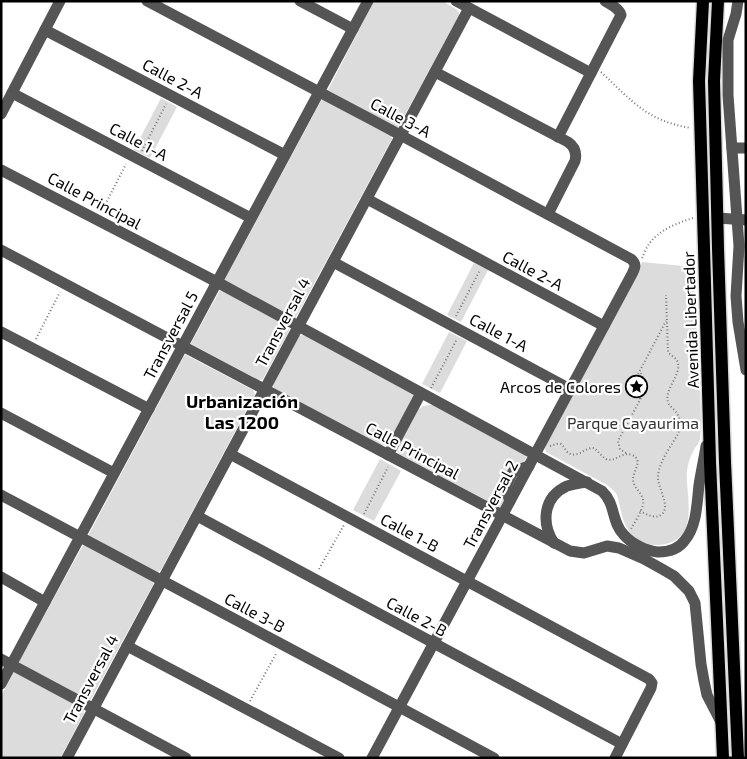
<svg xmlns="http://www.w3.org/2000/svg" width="747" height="759" font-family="'Exo 2',sans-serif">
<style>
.green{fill:#dcdcdc}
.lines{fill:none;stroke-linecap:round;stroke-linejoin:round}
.major-casing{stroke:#dbdbdb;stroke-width:15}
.path{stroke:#777;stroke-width:2;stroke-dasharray:1 2.5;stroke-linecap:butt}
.minor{stroke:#555;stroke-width:11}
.major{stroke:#000;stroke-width:12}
.labels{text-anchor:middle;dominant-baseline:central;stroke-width:4.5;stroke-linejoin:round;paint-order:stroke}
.street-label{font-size:16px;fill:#000;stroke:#fff}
.poi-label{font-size:16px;fill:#000;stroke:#fff;text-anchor:end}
.park-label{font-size:16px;fill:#333;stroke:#fff}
.neighbourhood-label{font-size:18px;font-weight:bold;fill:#000;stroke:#fff}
</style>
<rect width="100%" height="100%" fill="#fff"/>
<g class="green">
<path d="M374,1H442L456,9L459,12V15L400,124L398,127H395L328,90Z"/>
<path d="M161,98L177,107L150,158L134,150Z"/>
<path d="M323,99L391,135L392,139L295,319L225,281V279L321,101Z"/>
<path d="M642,262L694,267C695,304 697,341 699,378C700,398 702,419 700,439C699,444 695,447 693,452C690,457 688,464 687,470C685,492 698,528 674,541C666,545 657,546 648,544C629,537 624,526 620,507C619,503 618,497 616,493C613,490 610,487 607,485L546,452L545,448L546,445Z"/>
<path d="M474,263L488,270L461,322L447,315Z"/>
<path d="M220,290L288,326L289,331L288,333L263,379L259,380L257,379L191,344V343Z"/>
<path d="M449,332L467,341L440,393L422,384Z"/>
<path d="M303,335L413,394V397L388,444L385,445H380L274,388L273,385L299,336Z"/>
<path d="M186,355L253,390L255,394L161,570L158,572L89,536V534L184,356Z"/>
<path d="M430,405H433L525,455L526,458L501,508L399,454L397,451L399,447L418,410L423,406Z"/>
<path d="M380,459L401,471L374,521L353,510Z"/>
<path d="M83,545L153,582V585L91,699L89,700L20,663V660Z"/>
<path d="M14,672L84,709V714L60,758H1V696Z"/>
</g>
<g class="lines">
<defs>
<g id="major">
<path d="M703,1L699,81L704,248L710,462L723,758"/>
<path d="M718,1L714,81L718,248L725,462L738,758"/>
</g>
</defs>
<use href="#major" class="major-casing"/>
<g class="path">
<path d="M601,72C632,101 647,121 691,128"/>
<path d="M142,151L166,104"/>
<path d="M102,211L126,164"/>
<path d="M642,258C644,254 646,248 649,244C659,230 677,223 693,218"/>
<path d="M456,316L480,270"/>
<path d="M36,339L60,292"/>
<path d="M431,388L457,339"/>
<path d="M640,399L633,388L634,382L666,321"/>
<path d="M550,446L557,444H561C563,446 565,448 566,451C576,461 584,447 594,448C598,451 601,456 606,459C615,463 622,451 632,455C644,460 633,471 633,479C633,489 645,494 643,504C641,513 635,522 631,529"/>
<path d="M626,453L620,449L618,441L647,387L640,371"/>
<path d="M640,511C646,514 656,520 662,514C671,506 657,487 658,476C659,462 671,446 678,434C681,426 681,417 675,411C673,408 669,406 668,402C664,390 681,375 678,363C677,358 671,356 668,352L666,295"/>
<path d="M364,514L388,467"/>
<path d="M319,569L344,525"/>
<path d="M250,701L277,652"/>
</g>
<g class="minor">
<path d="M147,1L378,123L631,259C637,264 635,268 632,274L372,758"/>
<path d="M300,1L353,29"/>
<path d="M456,1L591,73"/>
<path d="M738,1L736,14L728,40V95L739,246L736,296L738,322L746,370"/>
<path d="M45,30L285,155"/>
<path d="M435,72L568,142C575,147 577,153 575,161L548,214"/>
<path d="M12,93L251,218"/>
<path d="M1,114L60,1"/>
<path d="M558,137L621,15C619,8 611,5 605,1"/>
<path d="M732,148H746"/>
<path d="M1,170L217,282L602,491C616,504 611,522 624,535C632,544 646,551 658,552C668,552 679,549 685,540C697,526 697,502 699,485C701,472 704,459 706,446"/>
<path d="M367,199L604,326"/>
<path d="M718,218L746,220"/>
<path d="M1,250L570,551L584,553L607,546L619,548L644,559L662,569L674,576L689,591L695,603L701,664L704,681L707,695L721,722"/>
<path d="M333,262L570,389"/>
<path d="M1,332L149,409"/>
<path d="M1,413L114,473"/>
<path d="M230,454L649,679L652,683L651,688L615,758"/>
<path d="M388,455L421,393"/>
<path d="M1,495L336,673L494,758"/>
<path d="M510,501L505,488L513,472L529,466"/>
<path d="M197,516L622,744"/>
<path d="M554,543C541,523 543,497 567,486C574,484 580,483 587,482"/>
<path d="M1,577L45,602"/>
<path d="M127,646L339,758"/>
<path d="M1,659L186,758"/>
<path d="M1,684L368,1"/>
<path d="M67,758L469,8"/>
</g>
<use href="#major" class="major"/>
</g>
<defs>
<symbol id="sight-ring" viewBox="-11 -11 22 22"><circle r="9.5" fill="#fff" stroke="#000" stroke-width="1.5"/><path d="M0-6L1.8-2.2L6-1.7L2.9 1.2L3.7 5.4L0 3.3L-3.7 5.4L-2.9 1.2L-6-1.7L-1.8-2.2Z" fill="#000"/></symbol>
</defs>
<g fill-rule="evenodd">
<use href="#sight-ring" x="624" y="374" width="25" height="25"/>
</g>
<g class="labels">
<g class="street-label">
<text transform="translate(173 78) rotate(28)">Calle 2-A</text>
<text transform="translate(401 117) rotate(28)">Calle 3-A</text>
<text transform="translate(139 141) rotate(28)">Calle 1-A</text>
<text transform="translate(95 200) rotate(28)">Calle Principal</text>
<text transform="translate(533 270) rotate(28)">Calle 2-A</text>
<text transform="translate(690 320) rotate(-92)">Avenida Libertador</text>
<text transform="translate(282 322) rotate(-62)">Transversal 4</text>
<text transform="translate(499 332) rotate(28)">Calle 1-A</text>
<text transform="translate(170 335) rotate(-62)">Transversal 5</text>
<text transform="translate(413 450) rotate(28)">Calle Principal</text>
<text transform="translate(490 504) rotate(-62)">Transversal 2</text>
<text transform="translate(410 532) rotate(28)">Calle 1-B</text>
<text transform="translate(255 612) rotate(28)">Calle 3-B</text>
<text transform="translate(417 616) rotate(28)">Calle 2-B</text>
<text transform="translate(90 679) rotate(-62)">Transversal 4</text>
</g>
<g class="poi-label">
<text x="621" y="386">Arcos de Colores</text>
</g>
<g class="park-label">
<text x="633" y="422">Parque Cayaurima</text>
</g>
<g class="neighbourhood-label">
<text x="242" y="401">Urbanización<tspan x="242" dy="21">Las 1200</tspan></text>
</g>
</g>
<rect width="747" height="759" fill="none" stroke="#000000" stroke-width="5"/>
</svg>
